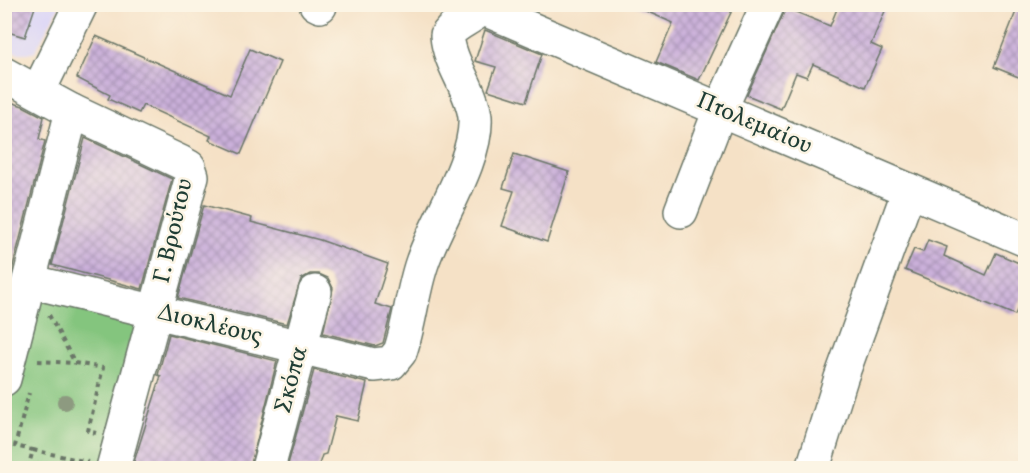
<svg xmlns="http://www.w3.org/2000/svg" width="1030" height="473" font-family="Vollkorn,serif">
<style>
.built{fill:#dbd6f7}
.park{fill:#84c57e;stroke:#528159;stroke-width:1.5}
.building{fill:url(#building-cross-hatch)}
.lines{fill:none;stroke-linecap:round;stroke-linejoin:round}
.minor-casing{stroke:#6a7667;stroke-width:36}
.path{stroke:#6a7667;stroke-width:4;stroke-dasharray:4.5 4.5;stroke-linecap:butt}
.minor{stroke:#fff;stroke-width:33}
.tree{fill:#8d9a80}
.labels{text-anchor:middle;dominant-baseline:central;stroke-width:5;stroke-linejoin:round;paint-order:stroke}
.street-label{font-size:24px;fill:#1f3d34;stroke:#fcf5e5}
</style>
<defs>
<pattern id="building-cross-hatch" width="8" height="8" patternUnits="userSpaceOnUse" patternTransform="scale(1.5)"><rect width="8" height="8" fill="#cbb0da"/><path d="M0 0l8 8M0 8l8-8" fill="none" stroke="#a490b2"/></pattern>
</defs>
<rect width="100%" height="100%" fill="#fcf5e5"/>
<filter id="ink" filterUnits="userSpaceOnUse"><feTurbulence type="fractalNoise" baseFrequency=".0167" numOctaves="2"/><feDisplacementMap in="SourceGraphic" scale="12" xChannelSelector="R" yChannelSelector="G"/><feConvolveMatrix kernelMatrix="1 2 1 2 8 2 1 2 1" color-interpolation-filters="sRGB"/></filter>
<filter id="wash" filterUnits="userSpaceOnUse"><feTurbulence type="fractalNoise" baseFrequency=".008" numOctaves="4" result="noise"/><feDisplacementMap in="SourceGraphic" scale="24" xChannelSelector="R" yChannelSelector="G"/><feGaussianBlur stdDeviation="1.35" result="paint"/><feColorMatrix in="noise" values="0 0 0 0 0 0 0 0 0 0 0 0 0 0 0 0 0 1.4 0 .05"/><feComposite in="paint" operator="in"/></filter>
<g filter="url(#wash)">
<rect width="100%" height="100%" fill="#f5e1c6"/>
<path class="built" d="M4,5H60L34,53H18L5,48Z"/>
<path class="park" d="M29,281L154,312L113,468H5V379Z"/>
<g id="blocks">
<g class="building">
<path d="M4,4H36L25,37L4,31Z"/>
<path d="M630,4H735L699,80L656,62L673,23Z"/>
<path d="M839,4H888L871,44L882,49L865,87L813,64L807,77L796,73L781,109L747,95L786,8L830,26Z"/>
<path d="M1019,4H1026V80L994,67Z"/>
<path d="M485,30L542,54L526,102L488,90L496,67L475,61Z"/>
<path d="M96,36L230,95L250,49L280,62L241,154L209,140L211,136L143,105L139,113L108,99L110,95L77,78Z"/>
<path d="M4,100L23,106L44,117L39,139L45,141L4,301Z"/>
<path d="M85,138L172,179L142,289L52,265Z"/>
<path d="M514,154L569,172L547,242L502,226L514,191L503,188Z"/>
<path d="M204,205L252,218L251,222L320,240L388,264L375,304L392,309L383,343L375,346L323,333L333,288L328,278L319,274H310L301,279L287,324L178,298Z"/>
<path d="M928,240L947,247L944,256L986,275L996,253L1026,266V289L1015,315L905,270L914,249L923,252Z"/>
<path d="M169,334L277,361L250,468H132L161,376L158,375Z"/>
<path d="M314,370L367,383L358,421L336,416L326,454L322,455L318,468H287Z"/>
</g>
</g>
</g>
<g filter="url(#ink)">
<use href="#blocks" fill-opacity="0" stroke="#6a7667" stroke-width="1.5"/>
<g class="lines">
<defs>
<g id="minor">
<path d="M316,4L320,6"/>
<path d="M482,8L1026,240"/>
<path d="M4,74L72,111L4,379"/>
<path d="M38,92L81,4"/>
<path d="M72,111L180,162L189,167L192,176L113,468"/>
<path d="M681,211L720,110L768,4"/>
<path d="M29,281L374,365L391,363L400,352C410,323 412,292 422,263C436,221 478,160 475,117C472,89 449,64 447,35C456,21 475,19 484,4"/>
<path d="M268,468L315,292"/>
<path d="M813,468L841,378L909,190"/>
</g>
</defs>
<use href="#minor" class="minor-casing"/>
<g class="path">
<path d="M49,315L75,363L103,368L88,431L96,433"/>
<path d="M38,361L75,363"/>
<path d="M33,450L88,462"/>
<path d="M28,468L33,450L15,446L29,393"/>
</g>
<use href="#minor" class="minor"/>
</g>
<circle class="tree" cx="65" cy="402" r="8"/>
</g>
<g class="labels">
<g class="street-label">
<text transform="translate(754 124) rotate(23)">Πτολεμαίου</text>
<text transform="translate(174 231) rotate(-77)">Γ. Βρούτου</text>
<text transform="translate(210 325) rotate(14)">Διοκλέους</text>
<text transform="translate(292 380) rotate(-75)">Σκόπα</text>
</g>
</g>
<rect width="1030" height="473" fill="none" stroke="#fcf5e5" stroke-width="24"/>
</svg>
